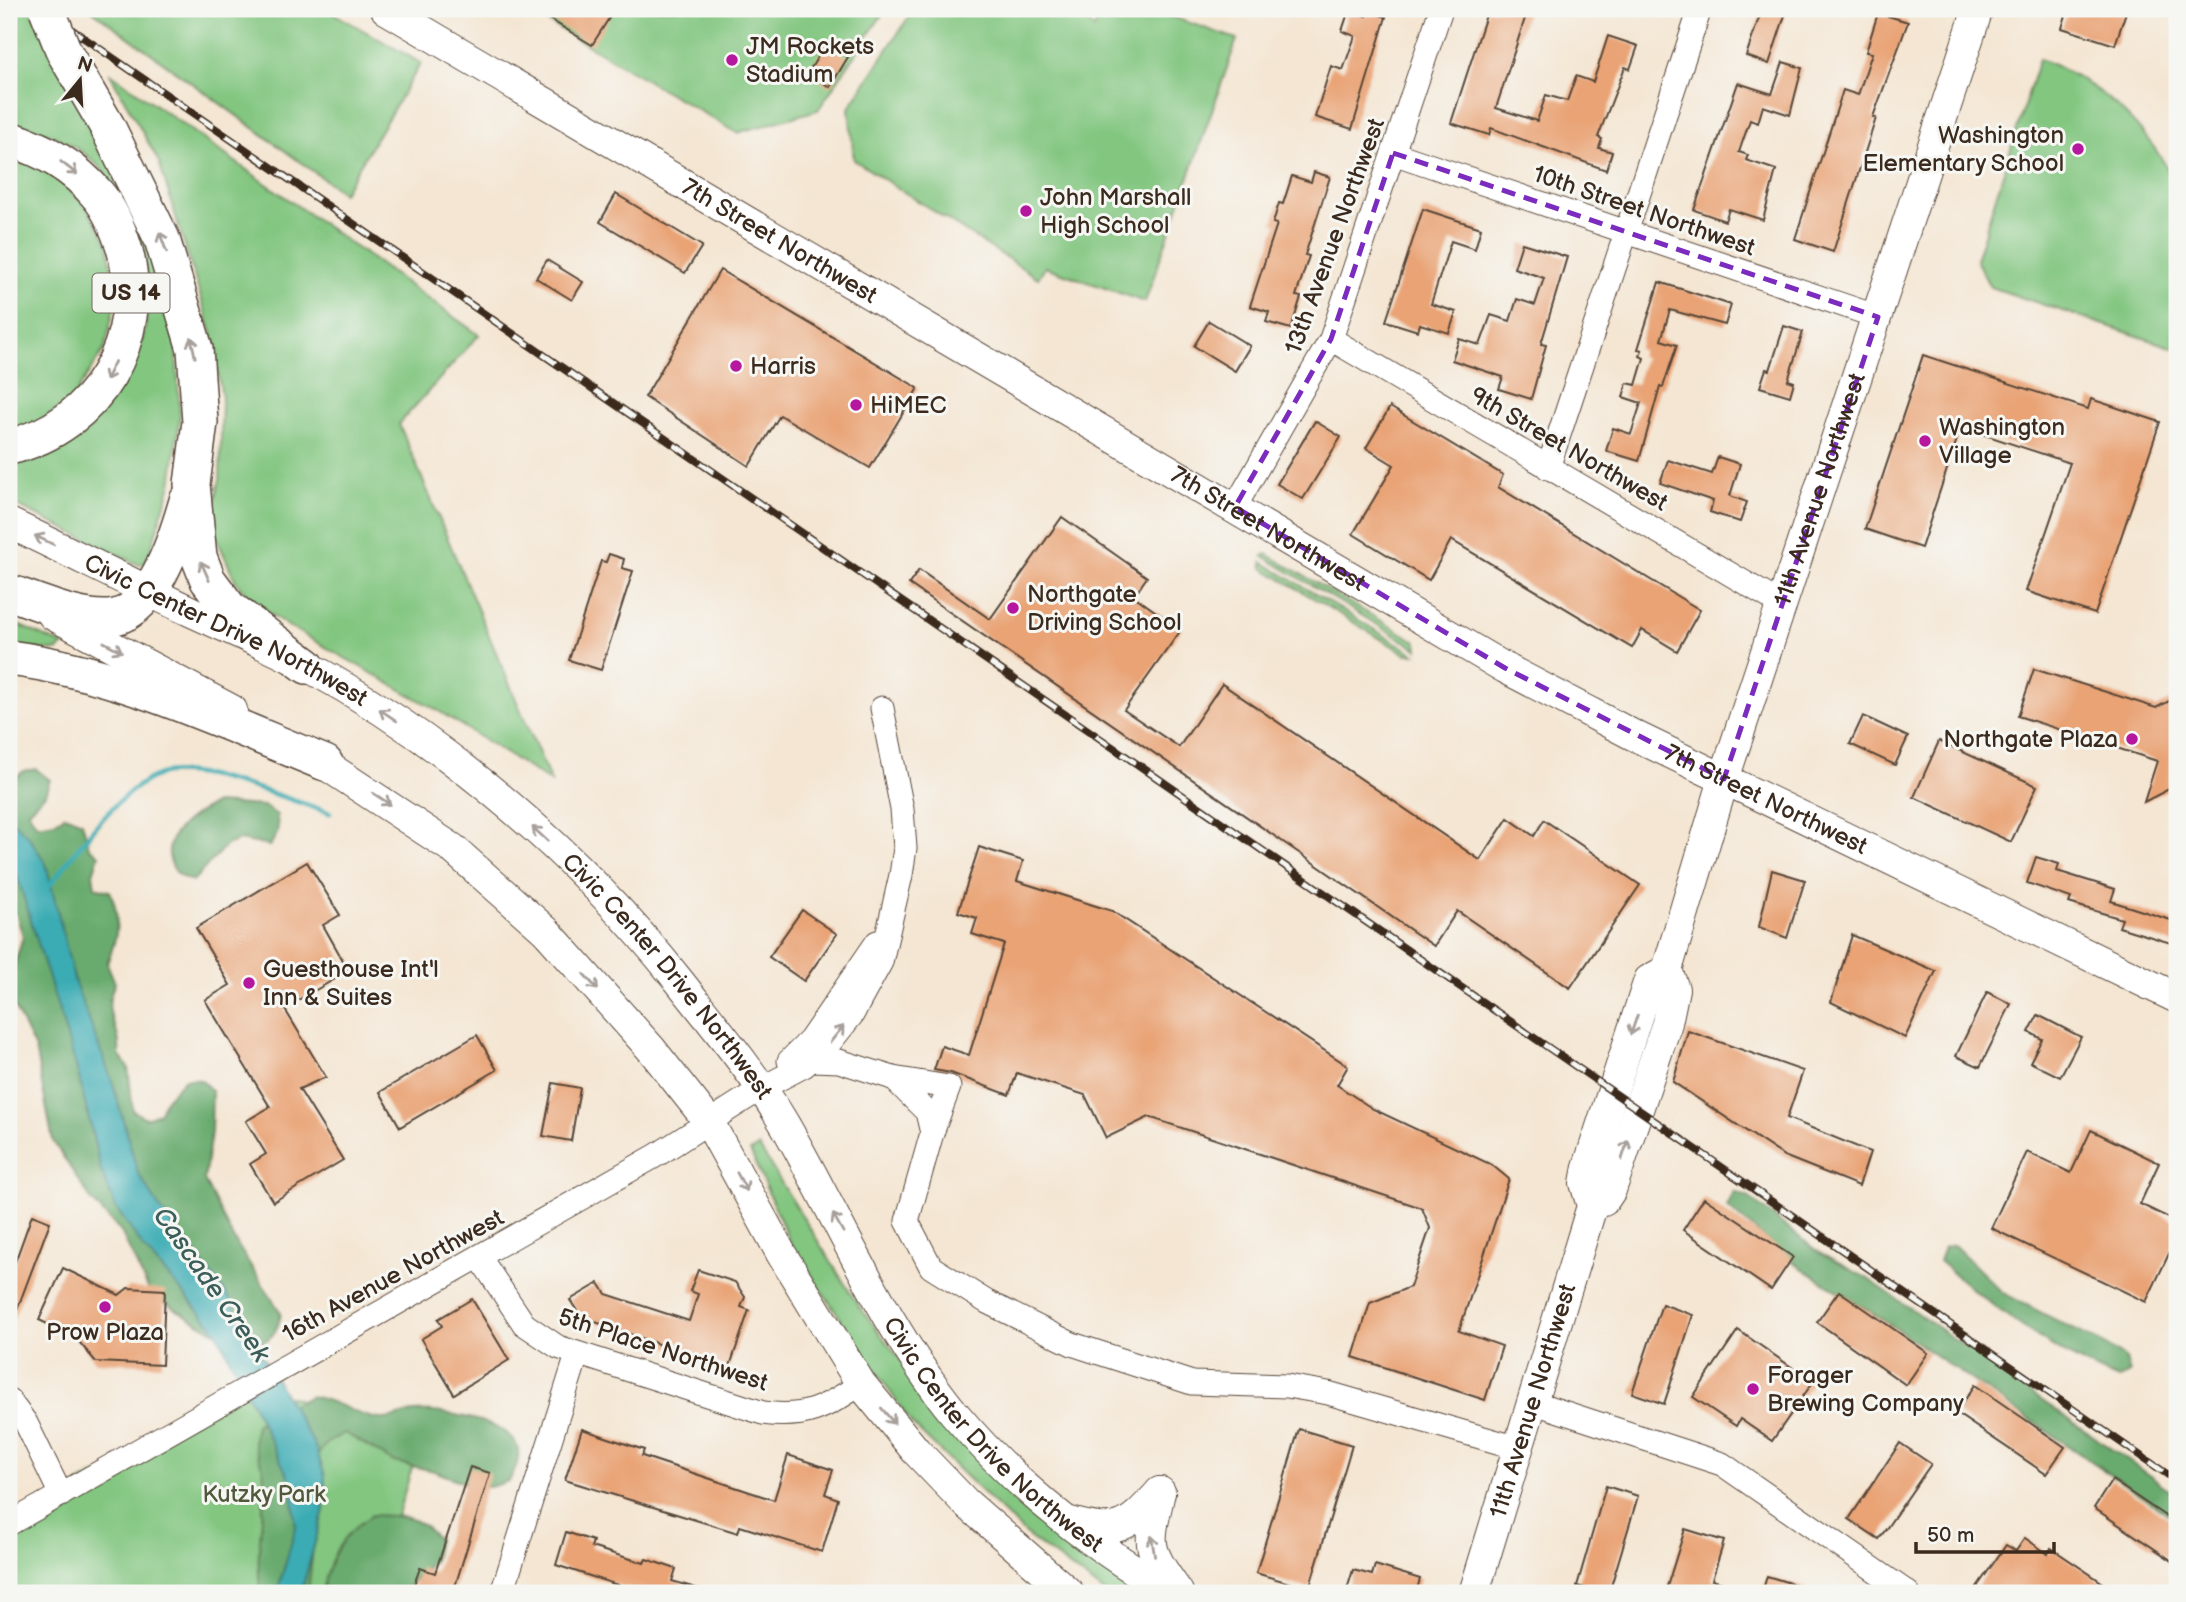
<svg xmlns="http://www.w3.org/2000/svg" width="2186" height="1602" font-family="'Balsamiq Sans',sans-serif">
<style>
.green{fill:#82c680;stroke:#5e784f;stroke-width:2}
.forest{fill:#69ab6e;stroke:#526a46;stroke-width:2}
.water{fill:#3bacb4;stroke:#3b6b69;stroke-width:2}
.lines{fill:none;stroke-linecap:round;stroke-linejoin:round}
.stream{stroke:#3bacb4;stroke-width:5}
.building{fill:#e9a375}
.minor-casing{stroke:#574639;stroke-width:25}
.major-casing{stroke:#574639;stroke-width:32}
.highway-casing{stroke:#574639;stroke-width:38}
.minor{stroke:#fff;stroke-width:23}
.major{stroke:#fff;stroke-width:30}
.highway{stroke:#fff;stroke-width:35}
.rail-casing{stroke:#3b2a1e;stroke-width:8}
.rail{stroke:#f6f6f2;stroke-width:5;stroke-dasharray:16;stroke-linecap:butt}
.highway-bridge-casing{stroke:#574639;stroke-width:38;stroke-linecap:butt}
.highway-bridge{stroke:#fff;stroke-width:35}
.oneway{stroke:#a79f9a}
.marked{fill:none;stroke:#7b2cbf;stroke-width:5;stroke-dasharray:14 9;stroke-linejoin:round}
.poi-dot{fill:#b5179e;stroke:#f6f6f2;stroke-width:2.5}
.labels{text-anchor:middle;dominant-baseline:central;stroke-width:6;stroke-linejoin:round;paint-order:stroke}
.shield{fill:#f6f6f2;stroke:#73675e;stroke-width:2}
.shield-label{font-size:23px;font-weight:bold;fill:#3b2a1e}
.poi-label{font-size:24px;fill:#3b2a1e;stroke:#f6f6f2;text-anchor:start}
.street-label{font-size:24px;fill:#3b2a1e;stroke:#f6f6f2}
.park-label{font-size:24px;fill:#50593b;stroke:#f6f6f2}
.water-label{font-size:26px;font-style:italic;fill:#3b5e5a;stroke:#f6f6f2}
</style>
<rect width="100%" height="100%" fill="#f6f6f2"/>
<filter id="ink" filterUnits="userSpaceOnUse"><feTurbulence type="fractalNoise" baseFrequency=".0143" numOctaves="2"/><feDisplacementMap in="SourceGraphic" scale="14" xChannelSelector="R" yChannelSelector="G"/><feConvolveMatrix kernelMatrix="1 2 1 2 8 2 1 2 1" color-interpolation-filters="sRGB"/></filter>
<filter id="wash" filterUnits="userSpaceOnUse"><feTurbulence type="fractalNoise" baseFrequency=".00686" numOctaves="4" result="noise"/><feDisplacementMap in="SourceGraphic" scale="28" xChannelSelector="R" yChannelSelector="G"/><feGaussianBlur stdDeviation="1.57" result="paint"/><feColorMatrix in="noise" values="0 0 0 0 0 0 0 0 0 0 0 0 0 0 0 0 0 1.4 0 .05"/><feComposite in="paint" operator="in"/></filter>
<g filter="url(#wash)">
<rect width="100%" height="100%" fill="#f4e6d3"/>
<g class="green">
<path d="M9,9H30L138,211L175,333L180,417L171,484L150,552L145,562L139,565L9,502V460C36,453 64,446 87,427C95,420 101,410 107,402C122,383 137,360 143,337C157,281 136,198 91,159C71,141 36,127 9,123Z"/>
<path d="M90,9H326L421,63L343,193Z"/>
<path d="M526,9H886L818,110L737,133Z"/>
<path d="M914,9H1078L1094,29L1102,9H1149L1237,39L1145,302L1045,267L1038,278L854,160L849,108Z"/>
<path d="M2039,59C2099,81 2151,130 2177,187V349L1990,287L1976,260Z"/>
<path d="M109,72L479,335L399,424L551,782L437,710L288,626L251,600L236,582L210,523L220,479L222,398L212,334L159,162Z"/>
<path d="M9,154L50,173L84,203L108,243L116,299L105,348L71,401L30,427L9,430Z"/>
<path d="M1267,554L1417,642L1418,649L1263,556Z"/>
<path d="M1262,562L1415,654H1406L1263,568Z"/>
<path d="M9,621L64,645L57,651L9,647Z"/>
<path d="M759,1147L858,1305L969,1448L1056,1538L1137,1593H1105L1025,1534L912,1424L792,1247L750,1151Z"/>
<path d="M253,1384L420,1441L374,1593H9V1524Z"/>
</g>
<g class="forest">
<path d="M36,769L50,780L45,794L28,811L37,825L54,822L65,815L82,822L89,847L99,855L93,874L95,887L110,891C121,917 118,937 107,963L115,983C99,1017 122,1022 119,1055L128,1067L133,1111L146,1118L159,1113L166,1099L185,1079L201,1080L212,1091L211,1133L204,1180L233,1238L281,1313C269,1386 183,1308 151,1295L121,1232L92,1201L53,1141L35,1049L10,998L9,984L23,936L16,914L9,909V782L24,771Z"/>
<path d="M216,803L264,806L277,815L278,832L270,846L239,840L226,845L193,881C183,879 176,875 172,865C158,836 194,814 216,803Z"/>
<path d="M1734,1192L1748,1197L1821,1254L1867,1278L2177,1495V1520L1882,1319L1797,1265L1727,1207Z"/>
<path d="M1954,1245L2003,1293L2105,1345L2126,1359L2130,1373L2119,1379C2053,1354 1992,1307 1939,1261L1944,1247Z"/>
<path d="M310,1396C335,1399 356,1417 381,1419C391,1420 403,1414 413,1412C437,1409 514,1421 518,1450C520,1462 514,1471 509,1481L490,1487L470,1485L434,1471L394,1462L345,1433L327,1443L310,1465L317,1512L308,1593H261C254,1555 265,1516 264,1478C263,1454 249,1454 256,1425Z"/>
<path d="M372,1515C405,1517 415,1514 438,1539L434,1560L402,1593H321C332,1555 338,1537 372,1515Z"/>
</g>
<path class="water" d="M9,817L29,837L46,864L75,983L112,1081L138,1173L159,1207L226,1293L315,1446L325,1476L324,1510L301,1593H277L296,1527L291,1482L215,1329L146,1251L116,1208L101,1171L77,1069L18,879L9,860Z"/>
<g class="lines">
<path class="stream" d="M46,890C74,855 116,791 158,775C193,762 294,801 330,813"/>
</g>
<g id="blocks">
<g class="building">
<path d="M533,9H601L611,15L592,45Z"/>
<path d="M1488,9H1528L1496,108L1537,121L1546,95L1567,101L1576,76L1593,82L1608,36L1638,46L1630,69L1625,67L1598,137L1602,139L1599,148L1612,152L1606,170L1491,128L1489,135L1451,123Z"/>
<path d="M1762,9H1787L1769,64L1746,56Z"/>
<path d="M2068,9H2127L2115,45L2062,28Z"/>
<path d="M1349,10L1366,16L1368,11L1386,17L1352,129L1315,117L1331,66L1343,70L1355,36L1342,31Z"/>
<path d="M1878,13L1908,22L1873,117L1876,118L1833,252L1795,239L1843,90L1858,95L1872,53L1866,52Z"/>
<path d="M826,43L848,57L830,87L808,73Z"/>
<path d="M1783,62L1802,68L1790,115L1763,106L1758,123L1750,120L1739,152L1748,155L1746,160L1776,170L1763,220L1729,209L1725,221L1694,210L1738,83L1772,94Z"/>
<path d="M1314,172L1330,177L1305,255L1309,256L1296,296L1301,297L1291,329L1266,322L1269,312L1250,306L1277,224L1273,223L1279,203L1283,204L1292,176L1311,182Z"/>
<path d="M616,194L702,246L685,273L600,222Z"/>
<path d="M1423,209L1481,228L1475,249L1451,241L1431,304L1456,312L1449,333L1420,324L1418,331L1386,321Z"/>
<path d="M1522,243L1567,257L1541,344L1546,345L1531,399L1499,389L1503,377L1452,360L1459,339L1480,345L1491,315L1510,321L1517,299L1535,305L1544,278L1514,268Z"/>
<path d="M547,260L583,282L572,300L536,278Z"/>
<path d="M720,270L918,388L870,468L780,415L749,466L645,397Z"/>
<path d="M1659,282L1731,305L1725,325L1670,310L1661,340L1677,345L1663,387L1660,386L1639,461L1606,451L1613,428L1631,434L1641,403L1623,397L1627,383L1636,385L1644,358L1640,356L1642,350L1638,349Z"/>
<path d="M1209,321L1250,346L1235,371L1194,346Z"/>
<path d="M1784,326L1803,332L1788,380L1794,382L1790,396L1760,387L1766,369L1770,370Z"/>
<path d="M1923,355L2088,409L2091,399L2160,422L2095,614L2026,591L2070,463L1961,427L1921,548L1865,529Z"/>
<path d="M1390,407L1503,475L1498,487L1700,610L1677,651L1642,630L1632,648L1451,540L1429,580L1353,534L1394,465L1366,448Z"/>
<path d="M1315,421L1341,437L1303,499L1277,484Z"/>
<path d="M1718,457L1740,464L1730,496L1747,502L1740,522L1710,512L1713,501L1660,483L1668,460L1712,474Z"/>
<path d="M1062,517L1147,577L1134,596L1181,630L1124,710L1179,747L1222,684L1480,860L1508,818L1534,836L1544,820L1640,885L1570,988L1457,911L1434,946L909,584L919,570L990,619Z"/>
<path d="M609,554L624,559L622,568L633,571L601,670L569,660L601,561L606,562Z"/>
<path d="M2034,669L2156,708L2177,697V785L2144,802L2157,761L2018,716Z"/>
<path d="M1863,716L1908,737L1895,765L1850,744Z"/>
<path d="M1939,741L2037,786L2011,842L1914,797Z"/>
<path d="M979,847L1023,861L1017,881L1112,911L1348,1066L1337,1085L1373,1109L1492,1165L1509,1179L1459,1331L1502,1346L1485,1400L1353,1357L1370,1303L1410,1287L1430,1228L1422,1208L1149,1117L1106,1138L1085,1095L1017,1073L1009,1095L951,1073L934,1070L942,1046L969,1055L1004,944L972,934L977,918L958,912Z"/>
<path d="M2036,857L2059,864L2057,871L2115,889L2111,901L2177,922V945L2119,927L2122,919L2069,903L2071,898L2027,883Z"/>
<path d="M307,862L340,915L323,925L349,971L284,1008L326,1077L299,1089L343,1160L273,1202L250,1164L266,1154L246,1121L270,1107L205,1000L230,985L196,928Z"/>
<path d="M1772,870L1805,880L1787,938L1759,927Z"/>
<path d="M802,910L837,934L804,981L769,957Z"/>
<path d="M1852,935L1936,971L1905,1038L1831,1002Z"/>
<path d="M1987,992L2011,1004L1980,1067L1956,1056Z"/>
<path d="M2038,1015L2081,1037L2060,1077L2030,1062L2042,1039L2029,1032Z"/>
<path d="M1688,1031L1803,1071L1787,1118L1870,1152L1859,1186L1784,1156L1673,1082Z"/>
<path d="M477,1035L497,1070L400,1127L380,1092Z"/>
<path d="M553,1083L580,1088L571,1141L543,1136Z"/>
<path d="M2091,1130L2159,1163L2140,1204L2177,1222V1237L2146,1302L1991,1228L2027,1152L2071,1173Z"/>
<path d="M1704,1198L1793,1257L1771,1290L1683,1230Z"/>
<path d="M32,1215L50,1222L9,1331V1279Z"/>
<path d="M63,1268L119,1295L128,1288L165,1290L162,1365L96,1362L75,1337L39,1320Z"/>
<path d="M698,1270L735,1282L745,1297L741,1307L749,1310L729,1369L581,1317L570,1300L599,1283L606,1294L689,1321L698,1294L690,1291Z"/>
<path d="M1839,1291L1928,1353L1906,1385L1817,1322Z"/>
<path d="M472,1299L509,1360L454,1394L421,1339L442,1326L438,1319Z"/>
<path d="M1662,1304L1693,1315L1664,1404L1632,1393Z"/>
<path d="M1738,1330L1813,1382L1772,1441L1740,1419L1736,1426L1693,1397Z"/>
<path d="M1975,1385L2065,1447L2046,1474L1956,1413Z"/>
<path d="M582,1429L644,1450L642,1456L774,1500L788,1455L833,1470L825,1494L838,1499L822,1552L740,1526L738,1533L565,1480Z"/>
<path d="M1299,1429L1352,1445L1309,1589L1256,1573Z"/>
<path d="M1900,1443L1931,1464L1879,1539L1849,1519Z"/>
<path d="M470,1467L490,1473L453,1593H411L420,1568L435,1573Z"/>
<path d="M2112,1480L2177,1524V1564L2094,1508Z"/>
<path d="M1606,1486L1638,1496L1609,1593H1602L1577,1586Z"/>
<path d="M1685,1529L1724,1541L1712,1580L1745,1589V1593H1665Z"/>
<path d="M566,1532L593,1541L591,1547L644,1563L646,1559L676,1569L672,1581L702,1590L701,1593H642L556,1565Z"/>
<path d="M2025,1538L2048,1554L2051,1548L2118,1593H1986L1977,1587L2006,1545L2016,1551Z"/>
<path d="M1375,1565L1420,1579L1416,1593H1346L1353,1570L1372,1575Z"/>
<path d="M1767,1576L1813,1590V1593H1762Z"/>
</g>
</g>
</g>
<g filter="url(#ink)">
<use href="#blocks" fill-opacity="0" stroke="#574639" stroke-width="2"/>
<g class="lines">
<defs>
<g id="minor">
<path d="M1393,153L1878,317"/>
<path d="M1331,339L1781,604"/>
<path d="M1548,468L1700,9"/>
<path d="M1235,507L1331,339L1441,9"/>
<path d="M812,1060L839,1061L893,1078L949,1087L932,1133L907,1221L931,1267L987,1302L1072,1344L1192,1383L1287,1386L1328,1393L1518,1448"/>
<path d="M789,1061L810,1040L877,942"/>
<path d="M893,1078L927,1112L932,1133"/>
<path d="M480,1258L524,1324L558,1347L763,1413C808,1419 825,1407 861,1384"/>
<path d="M9,1400L26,1423L61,1495"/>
<path d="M1532,1402L1722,1464L1908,1593"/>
<path d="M9,1524L657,1155L762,1088L804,1066L828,1045L852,1015L881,962L901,875L905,848L902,809L882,708"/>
<path d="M502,1593L577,1355"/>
</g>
<g id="major">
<path id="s1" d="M386,9L1505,668L1631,734L2177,998"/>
<path id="s2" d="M9,523C70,552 130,583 192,612C231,630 272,647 309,667C451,745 579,855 679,981C716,1028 755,1074 785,1125C840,1221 884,1327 954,1413C1015,1486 1090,1545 1172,1593"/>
<path d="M53,615L232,710"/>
<path d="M306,752L452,848L546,931L652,1050L709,1122L782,1255L861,1384L916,1451L965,1502L1069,1593"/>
<path id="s3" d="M1592,1206L1605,1199L1611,1190L1667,1023L1674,989L1667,970L1724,779L1978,9"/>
<path d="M1160,1492C1148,1546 1145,1546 1178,1592"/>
<path d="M1070,1522C1118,1535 1126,1529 1160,1492"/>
<path id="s4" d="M1474,1593L1592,1206L1585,1183L1588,1167L1649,980L1667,970"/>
</g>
<g id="highway">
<path d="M64,52L107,126L162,239L195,349L200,422L192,484L199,557L208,580L229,608L307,666"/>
<path d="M9,139C44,149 73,166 97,194C111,210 119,231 125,251C148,339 98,426 9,447"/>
<path d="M9,592C38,602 76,619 107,618C152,618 177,536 187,501"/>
<path d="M9,658C120,672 221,721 325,763"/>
</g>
</defs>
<use href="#minor" class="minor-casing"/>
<use href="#major" class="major-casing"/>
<use href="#highway" class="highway-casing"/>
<use href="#minor" class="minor"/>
<use href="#major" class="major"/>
<use href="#highway" class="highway"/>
<defs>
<path id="rail" d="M42,9L2177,1481"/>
</defs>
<use href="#rail" class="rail-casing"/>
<use href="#rail" class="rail"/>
<defs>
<path id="highway-bridge" d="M47,9L64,52"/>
</defs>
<use href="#highway-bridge" class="highway-bridge-casing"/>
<use href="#highway-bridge" class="highway-bridge"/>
</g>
<defs><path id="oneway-shaft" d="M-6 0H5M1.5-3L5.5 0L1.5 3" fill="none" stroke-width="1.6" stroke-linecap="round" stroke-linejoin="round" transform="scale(1.75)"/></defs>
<g class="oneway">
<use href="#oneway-shaft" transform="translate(69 168) rotate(38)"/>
<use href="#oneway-shaft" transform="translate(163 242) rotate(-110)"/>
<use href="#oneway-shaft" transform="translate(193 347) rotate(-102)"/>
<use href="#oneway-shaft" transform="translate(110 371) rotate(116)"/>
<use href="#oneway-shaft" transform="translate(44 540) rotate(-154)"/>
<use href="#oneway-shaft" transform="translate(205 571) rotate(-114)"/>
<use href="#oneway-shaft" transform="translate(113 647) rotate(28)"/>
<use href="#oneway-shaft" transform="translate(388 715) rotate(-146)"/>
<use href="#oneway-shaft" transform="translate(382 799) rotate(33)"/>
<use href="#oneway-shaft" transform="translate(540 834) rotate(-137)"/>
<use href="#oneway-shaft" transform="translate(591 982) rotate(48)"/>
<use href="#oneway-shaft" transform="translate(1634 1025) rotate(109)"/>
<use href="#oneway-shaft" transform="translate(837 1034) rotate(-51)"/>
<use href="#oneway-shaft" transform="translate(1625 1150) rotate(-72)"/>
<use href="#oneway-shaft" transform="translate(742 1182) rotate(61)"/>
<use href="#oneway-shaft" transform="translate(838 1223) rotate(-119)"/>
<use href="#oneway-shaft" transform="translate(888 1416) rotate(50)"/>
<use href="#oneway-shaft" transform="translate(1153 1546) rotate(-99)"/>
</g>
</g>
<path class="marked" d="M1393,153L1878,317L1724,779L1505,668L1235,507L1331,339Z"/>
<g class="poi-dot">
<circle cx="732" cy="60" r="7"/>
<circle cx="2078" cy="149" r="7"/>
<circle cx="1026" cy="211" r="7"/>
<circle cx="736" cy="366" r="7"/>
<circle cx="856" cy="405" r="7"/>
<circle cx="1925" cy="441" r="7"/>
<circle cx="1013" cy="608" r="7"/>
<circle cx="2132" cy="739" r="7"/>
<circle cx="249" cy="983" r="7"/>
<circle cx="105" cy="1307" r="7"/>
<circle cx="1753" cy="1389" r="7"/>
</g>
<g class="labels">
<rect class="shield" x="92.5" y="273.5" width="77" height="39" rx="5"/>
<g class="shield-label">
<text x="131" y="293">US 14</text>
</g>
<g class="poi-label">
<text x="746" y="46">JM Rockets<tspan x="746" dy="28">Stadium</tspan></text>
<text x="2064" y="135" text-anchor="end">Washington<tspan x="2064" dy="28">Elementary School</tspan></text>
<text x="1040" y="197">John Marshall<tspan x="1040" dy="28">High School</tspan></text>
<text x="750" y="366">Harris</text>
<text x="870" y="405">HiMEC</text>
<text x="1939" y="427">Washington<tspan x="1939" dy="28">Village</tspan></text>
<text x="1027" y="594">Northgate<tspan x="1027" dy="28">Driving School</tspan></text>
<text x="2118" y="739" text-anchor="end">Northgate Plaza</text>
<text x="263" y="969">Guesthouse Int'l<tspan x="263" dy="28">Inn &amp; Suites</tspan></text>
<text x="105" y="1332" text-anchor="middle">Prow Plaza</text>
<text x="1767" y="1375">Forager<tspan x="1767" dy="28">Brewing Company</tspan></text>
</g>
<g class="street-label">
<text transform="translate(1644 211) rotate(19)">10th Street Northwest</text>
<text transform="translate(1335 236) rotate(-70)">13th Avenue Northwest</text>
<text stroke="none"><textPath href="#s1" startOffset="457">7th Street Northwest</textPath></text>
<text transform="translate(1569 449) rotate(30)">9th Street Northwest</text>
<text stroke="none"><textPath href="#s3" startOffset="761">11th Avenue Northwest</textPath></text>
<text stroke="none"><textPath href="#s1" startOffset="1024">7th Street Northwest</textPath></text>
<text stroke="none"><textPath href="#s2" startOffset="242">Civic Center Drive Northwest</textPath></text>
<text stroke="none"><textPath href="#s1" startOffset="1591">7th Street Northwest</textPath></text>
<text stroke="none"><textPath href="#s2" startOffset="810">Civic Center Drive Northwest</textPath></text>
<text transform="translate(393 1276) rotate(-29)">16th Avenue Northwest</text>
<text transform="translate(663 1350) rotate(18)">5th Place Northwest</text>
<text stroke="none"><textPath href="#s4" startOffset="201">11th Avenue Northwest</textPath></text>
<text stroke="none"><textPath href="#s2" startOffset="1377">Civic Center Drive Northwest</textPath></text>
</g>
<g class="park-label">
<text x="264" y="1494">Kutzky Park</text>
</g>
<g class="water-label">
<text transform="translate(211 1285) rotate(55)">Cascade Creek</text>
</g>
</g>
<rect width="2186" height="1602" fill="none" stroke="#f6f6f2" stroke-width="35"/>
<g transform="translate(80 80) rotate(18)" stroke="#f6f6f2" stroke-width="5" paint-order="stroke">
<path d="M0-5L12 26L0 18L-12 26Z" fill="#3b2a1e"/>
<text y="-10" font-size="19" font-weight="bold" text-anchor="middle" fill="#3b2a1e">N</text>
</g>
<path d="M1916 1542v10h138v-10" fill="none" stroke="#3b2a1e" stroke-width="3.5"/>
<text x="1927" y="1542" font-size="21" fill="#3b2a1e" stroke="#f6f6f2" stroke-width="5" paint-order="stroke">50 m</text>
</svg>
